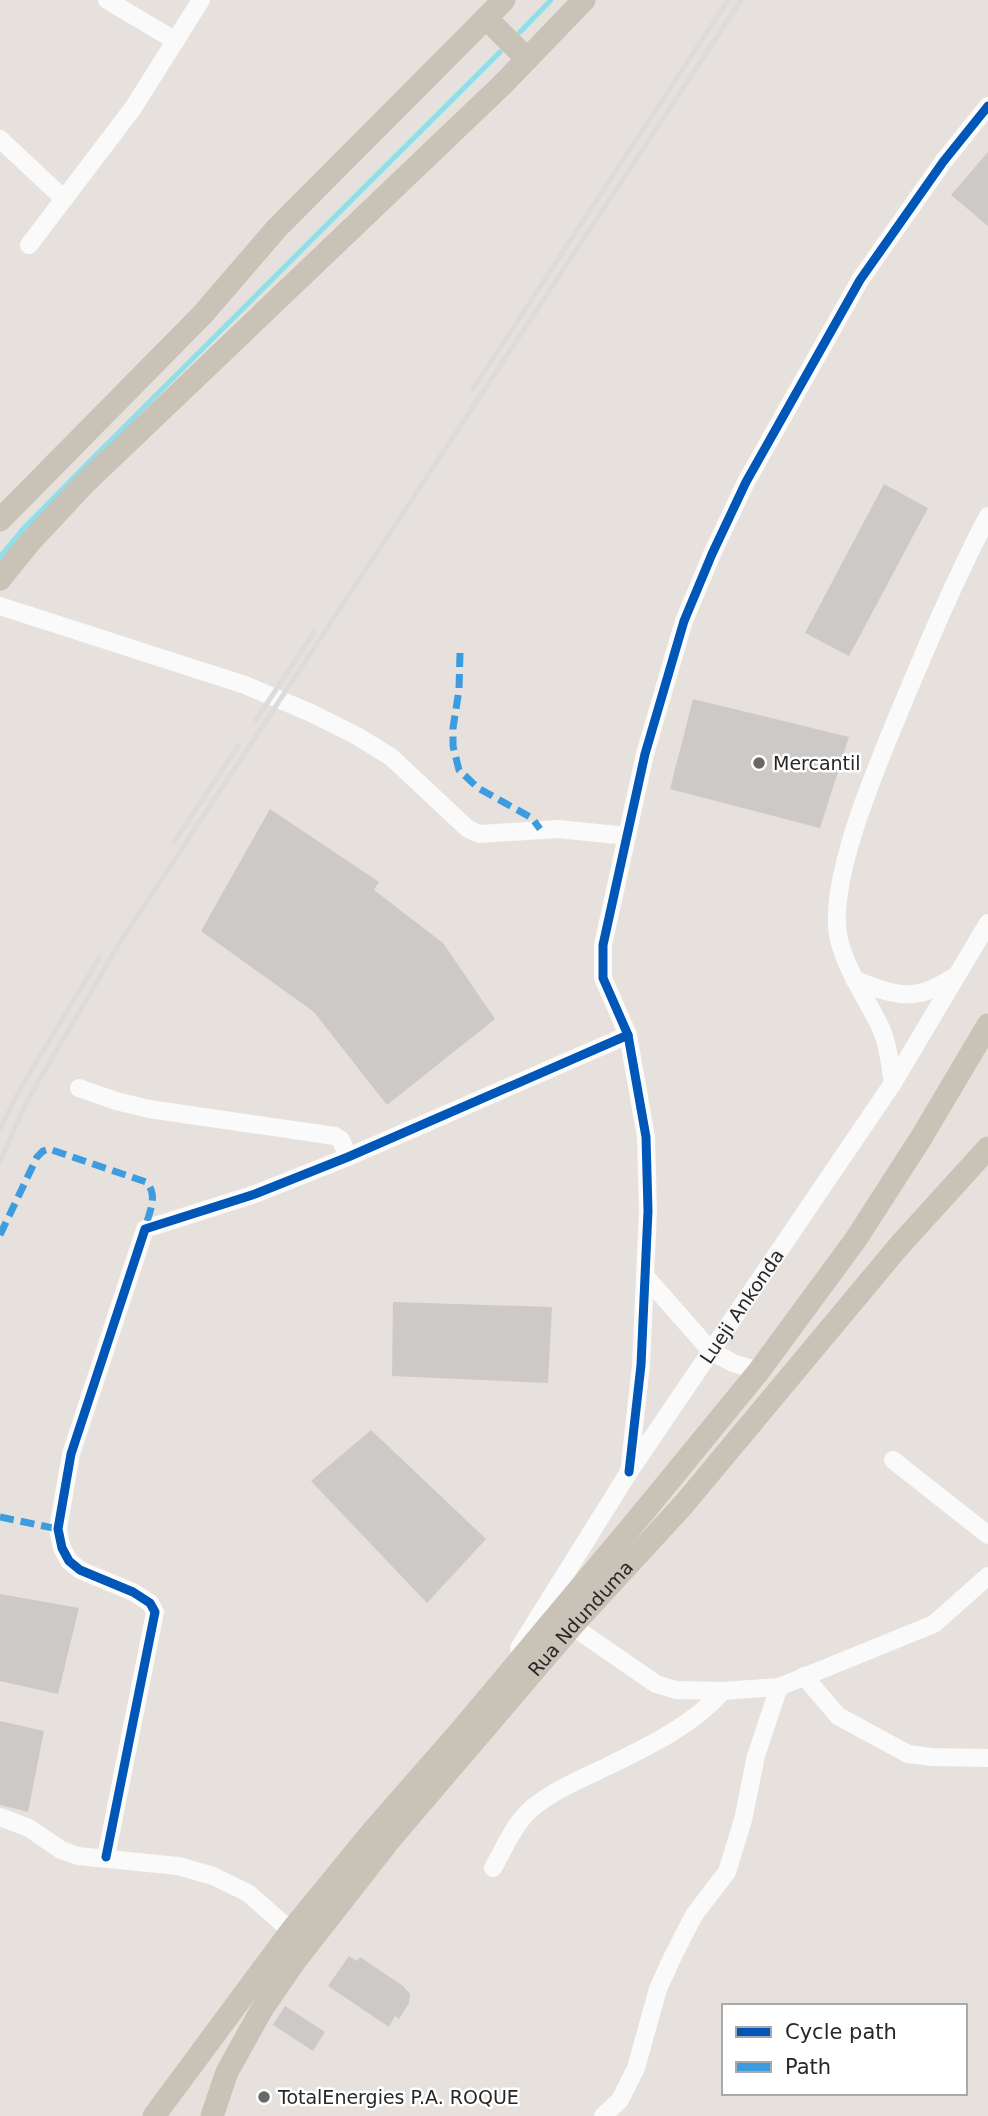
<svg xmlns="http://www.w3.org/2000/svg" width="988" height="2116" font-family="'DejaVu Sans',sans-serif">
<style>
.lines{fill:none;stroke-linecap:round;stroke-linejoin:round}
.stream{stroke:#8de0ea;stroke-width:5}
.building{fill:#cdc9c6}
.minor{stroke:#fbfafa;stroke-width:18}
.major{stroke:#c9c2b7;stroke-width:23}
.rail{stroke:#dcdcdd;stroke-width:5}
.quiet{stroke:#3d9ce0;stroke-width:7;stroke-dasharray:14 7;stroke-linecap:butt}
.cycleway-casing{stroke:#fff;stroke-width:13}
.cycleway{stroke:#0057b8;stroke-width:9}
.poi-dot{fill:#6a6866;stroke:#fff;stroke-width:2.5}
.labels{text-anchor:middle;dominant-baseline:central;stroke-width:5;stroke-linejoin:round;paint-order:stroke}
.poi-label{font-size:19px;fill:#272727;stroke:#fff;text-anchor:start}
.street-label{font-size:19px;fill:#272727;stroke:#fff}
</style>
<rect width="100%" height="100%" fill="#e6e1dc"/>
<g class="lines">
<g class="stream">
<path d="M520,32L551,0"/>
<path d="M0,557L23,529L89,462L500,52"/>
</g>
</g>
<g class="building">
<path d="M988,152V226L951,195Z"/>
<path d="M884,484L928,508L849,656L805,633Z"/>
<path d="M693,699L849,737L820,828L670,789Z"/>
<path d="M270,809L379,882L374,890L443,943L495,1019L387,1105L314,1012L201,931Z"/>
<path d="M393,1302L552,1307L548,1383L392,1376Z"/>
<path d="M371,1430L486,1539L427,1603L311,1481Z"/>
<path d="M0,1594L79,1608L58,1694L0,1681Z"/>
<path d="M0,1721L44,1731L28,1812L0,1805Z"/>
<path d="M349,1956L357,1961L360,1957L403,1986L410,1994L409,2003L399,2019L395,2016L389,2027L328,1986Z"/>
<path d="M285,2006L325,2032L313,2051L273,2025Z"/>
</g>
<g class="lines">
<g class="minor">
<path d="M107,0L176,41"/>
<path d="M0,139L64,199"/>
<path d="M29,245L133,108L201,0"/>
<path d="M0,606L245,685L311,713L357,736L391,757L468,829L480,834L558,829L627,836"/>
<path d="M854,979C892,996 916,1003 952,978"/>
<path d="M893,1083C890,1064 888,1044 880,1026C866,998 847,971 839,940C826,883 876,769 898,715C926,648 954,581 988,516"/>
<path d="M79,1088L116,1101L149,1109L335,1136L341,1140L348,1157"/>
<path d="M645,1276L711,1351L733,1363L759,1371"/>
<path d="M893,1460L988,1535"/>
<path d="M629,1472L641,1365L648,1211L646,1137L628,1035L603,978V945L645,754L684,621L712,554L746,482L860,280L943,162L988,106"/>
<path d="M572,1626L656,1684L676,1690L723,1691L779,1687L934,1624L988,1576"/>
<path id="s1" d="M519,1648L629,1472L893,1083L988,923"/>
<path d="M804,1676L838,1716L908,1754L932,1757L988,1758"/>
<path d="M0,1817L29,1828L61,1850L78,1856L178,1866L213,1876L248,1893L291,1931"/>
<path d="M106,1857L155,1612L150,1603L133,1592L80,1570L69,1561L62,1548L58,1529L71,1454L145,1229L255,1194L348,1157L628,1035"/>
<path d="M493,1868C504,1849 514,1824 531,1809C554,1790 579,1780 606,1767C647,1747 692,1726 723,1691"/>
<path d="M603,2116L620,2100L636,2068L658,1989L673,1956L694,1915L727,1872L743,1820L756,1756L779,1687"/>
</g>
<g class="major">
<path d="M486,18L527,59"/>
<path d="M0,520L203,314L277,228L504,0"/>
<path d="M0,579L29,543L85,483L502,85L584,0"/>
<path d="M154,2116L291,1931L372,1832L463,1728L647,1508L759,1371L856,1239L921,1138L988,1025"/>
<path id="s2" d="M212,2116L227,2072L262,2009L295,1961L392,1837L572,1626L684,1504L899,1246L988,1148"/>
</g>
<g class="rail">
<path d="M473,389L728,0"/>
<path d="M256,720L314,632"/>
<path d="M174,842L238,746"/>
<path d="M0,1129L20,1089L100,957"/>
<path d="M0,1162L27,1101L119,944L741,0"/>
</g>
<g class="quiet">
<path d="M460,653L459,690L453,728V746L459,770L478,788L532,818L540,829"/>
<path d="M0,1235L37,1157L43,1151L49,1149L146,1182C159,1195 149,1212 145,1229"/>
<path d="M0,1517L58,1529"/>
</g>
<defs>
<g id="cycleway">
<path d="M629,1472L641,1365L648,1211L646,1137L628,1035L603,978V945L645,754L684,621L712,554L746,482L860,280L943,162L988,106"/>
<path d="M106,1857L155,1612L150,1603L133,1592L80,1570L69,1561L62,1548L58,1529L71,1454L145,1229L255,1194L348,1157L628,1035"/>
</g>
</defs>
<use href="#cycleway" class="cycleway-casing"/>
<use href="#cycleway" class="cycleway"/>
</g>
<g class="poi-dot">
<circle cx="759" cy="763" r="7"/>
<circle cx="264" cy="2097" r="7"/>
</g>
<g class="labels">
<g class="poi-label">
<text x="773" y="763">Mercantil</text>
<text x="278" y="2097">TotalEnergies P.A. ROQUE</text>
</g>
<g class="street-label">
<text stroke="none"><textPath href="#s1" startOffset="408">Lueji Ankonda</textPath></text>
<text stroke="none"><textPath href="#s2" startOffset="623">Rua Ndunduma</textPath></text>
</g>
</g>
<rect x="722" y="2004" width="245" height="91" fill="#ffffff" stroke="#a9a9a9" stroke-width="2"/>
<rect x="736" y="2027" width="35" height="10" fill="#0057b8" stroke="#a9a9a9" stroke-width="2"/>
<text x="785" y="2039" font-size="21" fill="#272727">Cycle path</text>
<rect x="736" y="2062" width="35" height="10" fill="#3d9ce0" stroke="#a9a9a9" stroke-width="2"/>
<text x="785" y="2074" font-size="21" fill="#272727">Path</text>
</svg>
